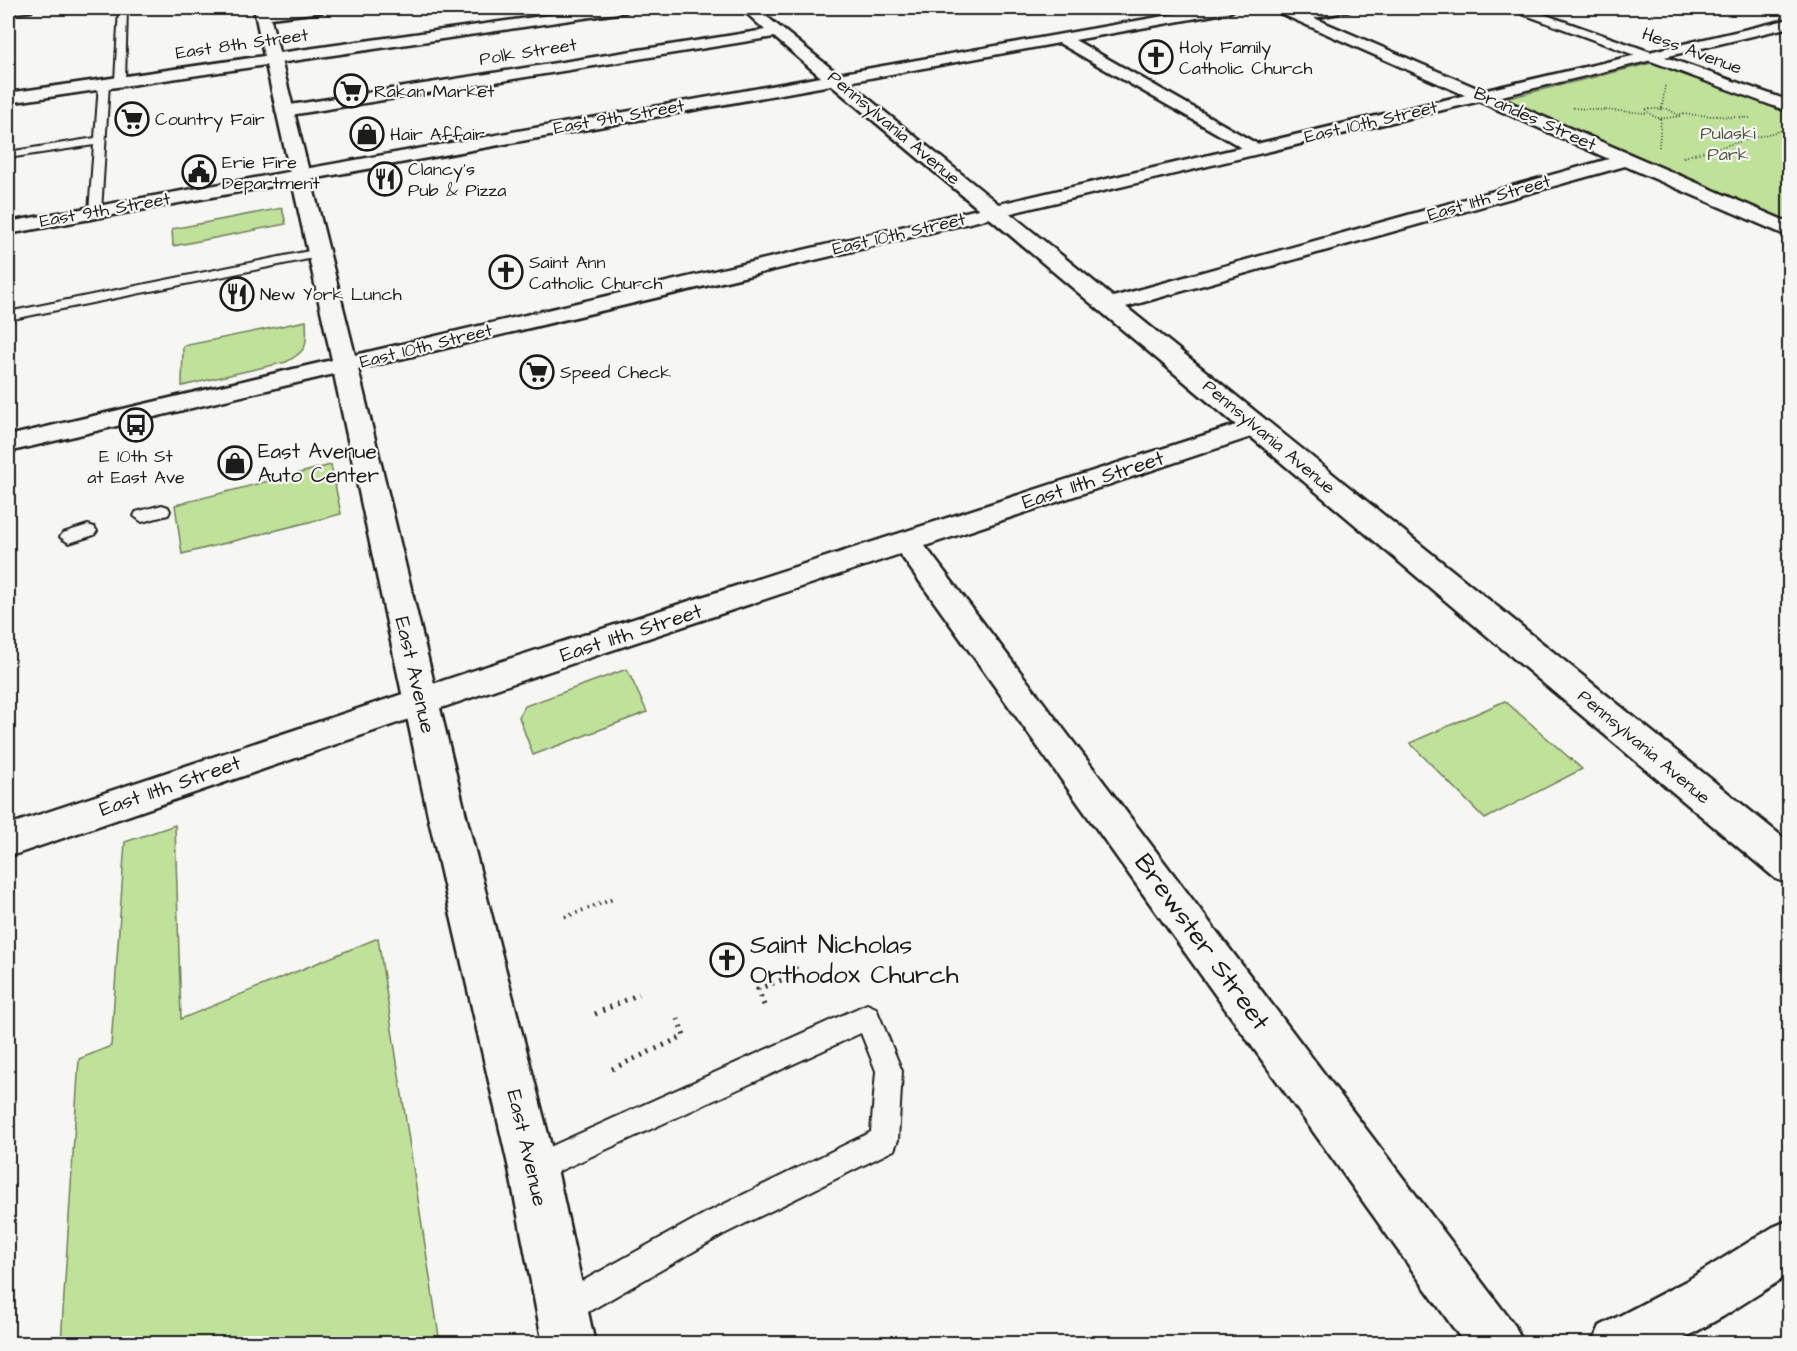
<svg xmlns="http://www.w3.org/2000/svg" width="1797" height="1351" font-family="'Architects Daughter',sans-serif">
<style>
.green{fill:#c0e19a;stroke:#6e7e5b;stroke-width:1.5}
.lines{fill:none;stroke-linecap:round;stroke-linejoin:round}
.lane-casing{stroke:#1c1c1c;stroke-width:4}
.street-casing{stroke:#1c1c1c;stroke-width:5}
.secondary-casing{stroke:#1c1c1c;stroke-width:5}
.primary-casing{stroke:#1c1c1c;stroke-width:5}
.path-far3{stroke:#1c1c1c;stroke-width:1.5;stroke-dasharray:1 2;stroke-linecap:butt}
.path-far2{stroke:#1c1c1c;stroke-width:2;stroke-dasharray:1 3;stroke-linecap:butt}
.path-far1{stroke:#1c1c1c;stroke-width:4;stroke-dasharray:1.5 4.5;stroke-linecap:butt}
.path{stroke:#1c1c1c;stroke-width:5;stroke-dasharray:2 6;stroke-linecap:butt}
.lane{fill:#f6f6f2;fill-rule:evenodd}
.street{fill:#f6f6f2;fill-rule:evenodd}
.secondary{fill:#f6f6f2;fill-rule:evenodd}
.primary{fill:#f6f6f2;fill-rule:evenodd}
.labels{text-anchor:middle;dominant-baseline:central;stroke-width:4.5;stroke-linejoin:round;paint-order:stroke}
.far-street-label{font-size:18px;fill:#1c1c1c;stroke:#f6f6f2}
.far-poi-label{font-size:18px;fill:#1c1c1c;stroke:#f6f6f2;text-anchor:start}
.far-park-label{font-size:18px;fill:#4d5742;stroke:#f6f6f2}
.poi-label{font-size:21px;fill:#1c1c1c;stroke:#f6f6f2;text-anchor:start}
.street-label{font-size:21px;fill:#1c1c1c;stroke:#f6f6f2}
.near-street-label{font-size:26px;fill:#1c1c1c;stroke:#f6f6f2}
.near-poi-label{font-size:26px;fill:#1c1c1c;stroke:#f6f6f2;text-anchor:start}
</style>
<rect width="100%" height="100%" fill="#f6f6f2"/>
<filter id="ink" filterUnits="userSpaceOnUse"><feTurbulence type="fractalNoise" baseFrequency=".0167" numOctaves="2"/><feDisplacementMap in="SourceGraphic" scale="12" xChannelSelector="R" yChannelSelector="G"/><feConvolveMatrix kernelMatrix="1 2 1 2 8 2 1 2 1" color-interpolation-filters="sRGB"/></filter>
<g filter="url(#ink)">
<g class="green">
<path d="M1652,63L1789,111V226L1504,99Z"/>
<path d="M282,208L286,224L173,246L172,229Z"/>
<path d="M306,321C307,344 309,350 286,362L182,386L183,346Z"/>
<path d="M331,465L341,514L182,554L175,505Z"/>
<path d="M627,669L647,712L533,755L519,717L525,706Z"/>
<path d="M1505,701L1582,769L1485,819L1410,743Z"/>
<path d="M175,825L181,1019L378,938L440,1343H61L79,1059L111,1046L125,842Z"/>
</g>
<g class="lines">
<defs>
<g id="lane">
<path d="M119,8H127L125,81L120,84L115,81Z"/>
<path d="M104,81L109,84L101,212L95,216L89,212L94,145L8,158V152L95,138L99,84Z"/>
<path d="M319,249L323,250V256L8,320V312Z"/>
<path d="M162,505L168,507L170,511L168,515L142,522L134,516L136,512Z"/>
<path d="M88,525L94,527L97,531L94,535L69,543L60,537L63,533Z"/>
<path d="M867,1004L876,1008L902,1071L898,1140L894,1150L724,1234L574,1320L563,1324L552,1320L548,1309L552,1298L704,1214L871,1132L876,1071L861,1033L533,1183L523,1179L519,1169L523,1159Z"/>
</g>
<g id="street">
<path d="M8,8H33L31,11L8,14Z"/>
<path d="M289,8H328L321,12L262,19L255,15L262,11Z"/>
<path d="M599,8H632L625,12L272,64L264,59L272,54Z"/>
<path d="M741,8H756L838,74L1209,8H1237L1230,12L1075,40L1259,145L1262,149L1253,154L1059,43L848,82L1113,297L1609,159L1275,11L1273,8C1283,8 1293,11 1302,11C1318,11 1334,8 1351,8L1349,11L1314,18L1790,223V237L1625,166L1126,307L1790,843V884L1776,879L1251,437L925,546L1515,1326L1523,1344H1465L900,554L505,686L8,857V825L481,668L1236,425L831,85L8,234V222L821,77L774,37L284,116L276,111L284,106L765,30Z"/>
<path d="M1507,8H1526L1790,101V112Z"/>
</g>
<path id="secondary" d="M254,8H268L355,355L1790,19V27L358,369L467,820L557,1169L595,1344H543L509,1169L429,820L334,374L8,452V436L332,360L266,65L8,103V93L264,56Z"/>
<path id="primary" d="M1790,1220V1274L1724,1316L1674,1344H1592L1600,1326L1688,1280L1773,1227Z"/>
</defs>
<use href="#lane" class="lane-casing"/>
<use href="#street" class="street-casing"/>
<use href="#secondary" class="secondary-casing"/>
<use href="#primary" class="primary-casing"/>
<g class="path-far3">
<path d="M1573,108L1646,113"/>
<path d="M1662,108L1665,85"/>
<path d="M1646,109H1668L1680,116C1666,118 1655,122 1646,109Z"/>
<path d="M1680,114L1750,118"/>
<path d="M1659,147L1661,119"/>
<path d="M1713,149L1783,130"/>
</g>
<path class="path-far2" d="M1683,157L1719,147"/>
<path class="path-far1" d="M565,917L613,899"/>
<g class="path">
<path d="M764,1005L758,989L797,974L795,967"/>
<path d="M595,1014L639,994"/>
<path d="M612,1069L684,1036L678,1019"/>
</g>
<use href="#lane" class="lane"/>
<use href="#street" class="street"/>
<use href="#secondary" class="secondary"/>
<use href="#primary" class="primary"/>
</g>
</g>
<defs>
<symbol id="church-ring" viewBox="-11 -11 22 22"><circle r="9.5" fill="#f6f6f2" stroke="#1c1c1c" stroke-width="1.5"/><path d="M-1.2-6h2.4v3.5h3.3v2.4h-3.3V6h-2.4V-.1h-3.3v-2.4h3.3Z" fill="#1c1c1c"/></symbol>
<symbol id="supermarket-ring" viewBox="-11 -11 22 22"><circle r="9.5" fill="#f6f6f2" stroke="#1c1c1c" stroke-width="1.5"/><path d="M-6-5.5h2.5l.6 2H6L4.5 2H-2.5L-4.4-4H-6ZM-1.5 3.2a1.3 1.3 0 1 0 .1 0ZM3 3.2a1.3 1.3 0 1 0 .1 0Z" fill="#1c1c1c"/></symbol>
<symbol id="shop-ring" viewBox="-11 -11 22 22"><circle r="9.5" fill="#f6f6f2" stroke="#1c1c1c" stroke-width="1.5"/><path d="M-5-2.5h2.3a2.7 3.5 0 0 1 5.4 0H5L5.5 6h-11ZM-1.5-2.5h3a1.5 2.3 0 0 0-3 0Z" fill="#1c1c1c"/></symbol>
<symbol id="civic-ring" viewBox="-11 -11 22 22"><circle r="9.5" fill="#f6f6f2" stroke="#1c1c1c" stroke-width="1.5"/><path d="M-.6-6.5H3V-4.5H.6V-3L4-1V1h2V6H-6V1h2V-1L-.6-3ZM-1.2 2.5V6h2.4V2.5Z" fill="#1c1c1c"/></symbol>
<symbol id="restaurant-ring" viewBox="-11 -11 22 22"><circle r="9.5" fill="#f6f6f2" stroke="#1c1c1c" stroke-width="1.5"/><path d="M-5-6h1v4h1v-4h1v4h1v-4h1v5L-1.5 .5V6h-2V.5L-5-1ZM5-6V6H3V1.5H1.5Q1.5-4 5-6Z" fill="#1c1c1c"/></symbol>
<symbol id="bus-ring" viewBox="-11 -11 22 22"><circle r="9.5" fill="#f6f6f2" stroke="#1c1c1c" stroke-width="1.5"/><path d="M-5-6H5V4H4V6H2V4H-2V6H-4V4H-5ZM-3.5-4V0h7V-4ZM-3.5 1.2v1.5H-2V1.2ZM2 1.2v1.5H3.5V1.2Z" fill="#1c1c1c"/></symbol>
</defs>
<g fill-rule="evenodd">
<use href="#church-ring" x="1137" y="38" width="38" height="38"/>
<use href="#supermarket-ring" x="332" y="72" width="38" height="38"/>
<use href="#supermarket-ring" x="113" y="100" width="38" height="38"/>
<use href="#shop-ring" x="348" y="115" width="38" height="38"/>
<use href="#civic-ring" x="180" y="153" width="38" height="38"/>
<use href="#restaurant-ring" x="366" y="160" width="38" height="38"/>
<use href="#church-ring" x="487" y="253" width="38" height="38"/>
<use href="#restaurant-ring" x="218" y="275" width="38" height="38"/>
<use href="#supermarket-ring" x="518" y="353" width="38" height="38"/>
<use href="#bus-ring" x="117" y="406" width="38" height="38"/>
<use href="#shop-ring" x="216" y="444" width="38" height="38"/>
<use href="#church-ring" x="708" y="941" width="38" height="38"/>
</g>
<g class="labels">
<g class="far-street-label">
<text transform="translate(242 44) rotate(-8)">East 8th Street</text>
<text transform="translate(1692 51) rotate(20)">Hess Avenue</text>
<text transform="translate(528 52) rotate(-9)">Polk Street</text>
<text transform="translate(619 117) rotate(-10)">East 9th Street</text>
<text transform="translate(1535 119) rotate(24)">Brandes Street</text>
<text transform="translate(1371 122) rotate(-13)">East 10th Street</text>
<text transform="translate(894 128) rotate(40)">Pennsylvania Avenue</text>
<text transform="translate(1489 198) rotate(-16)">East 11th Street</text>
<text transform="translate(105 210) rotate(-10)">East 9th Street</text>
<text transform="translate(899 234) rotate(-13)">East 10th Street</text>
<text transform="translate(426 346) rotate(-14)">East 10th Street</text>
<text transform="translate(1269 437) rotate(40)">Pennsylvania Avenue</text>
<text transform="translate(1644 747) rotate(40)">Pennsylvania Avenue</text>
</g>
<g class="far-poi-label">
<text x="1179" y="47">Holy Family<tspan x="1179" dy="21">Catholic Church</tspan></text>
<text x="374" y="91">Rakan Market</text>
<text x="155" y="119">Country Fair</text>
<text x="390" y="134">Hair Affair</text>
<text x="222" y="162">Erie Fire<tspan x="222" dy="21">Department</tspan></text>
<text x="408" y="169">Clancy's<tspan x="408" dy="21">Pub &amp; Pizza</tspan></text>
<text x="529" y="262">Saint Ann<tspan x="529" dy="21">Catholic Church</tspan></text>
<text x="260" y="294">New York Lunch</text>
<text x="560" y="372">Speed Check</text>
<text x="136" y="456" text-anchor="middle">E 10th St<tspan x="136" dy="21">at East Ave</tspan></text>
</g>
<g class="far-park-label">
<text x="1728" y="133">Pulaski<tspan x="1728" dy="21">Park</tspan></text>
</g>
<g class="poi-label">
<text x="258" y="451">East Avenue<tspan x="258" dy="24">Auto Center</tspan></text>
</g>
<g class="street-label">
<text transform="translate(1093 480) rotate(-18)">East 11th Street</text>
<text transform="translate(631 633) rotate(-18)">East 11th Street</text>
<text transform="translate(415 675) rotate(77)">East Avenue</text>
<text transform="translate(170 786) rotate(-19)">East 11th Street</text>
<text transform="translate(527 1148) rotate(77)">East Avenue</text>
</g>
<g class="near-street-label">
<text transform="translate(1202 942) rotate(54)">Brewster Street</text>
</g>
<g class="near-poi-label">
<text x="750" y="945">Saint Nicholas<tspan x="750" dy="30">Orthodox Church</tspan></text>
</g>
</g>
<rect width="1797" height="1351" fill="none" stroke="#f6f6f2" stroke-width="30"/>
<rect x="15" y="15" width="1767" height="1321" fill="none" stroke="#1c1c1c" stroke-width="2" filter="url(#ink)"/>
</svg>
